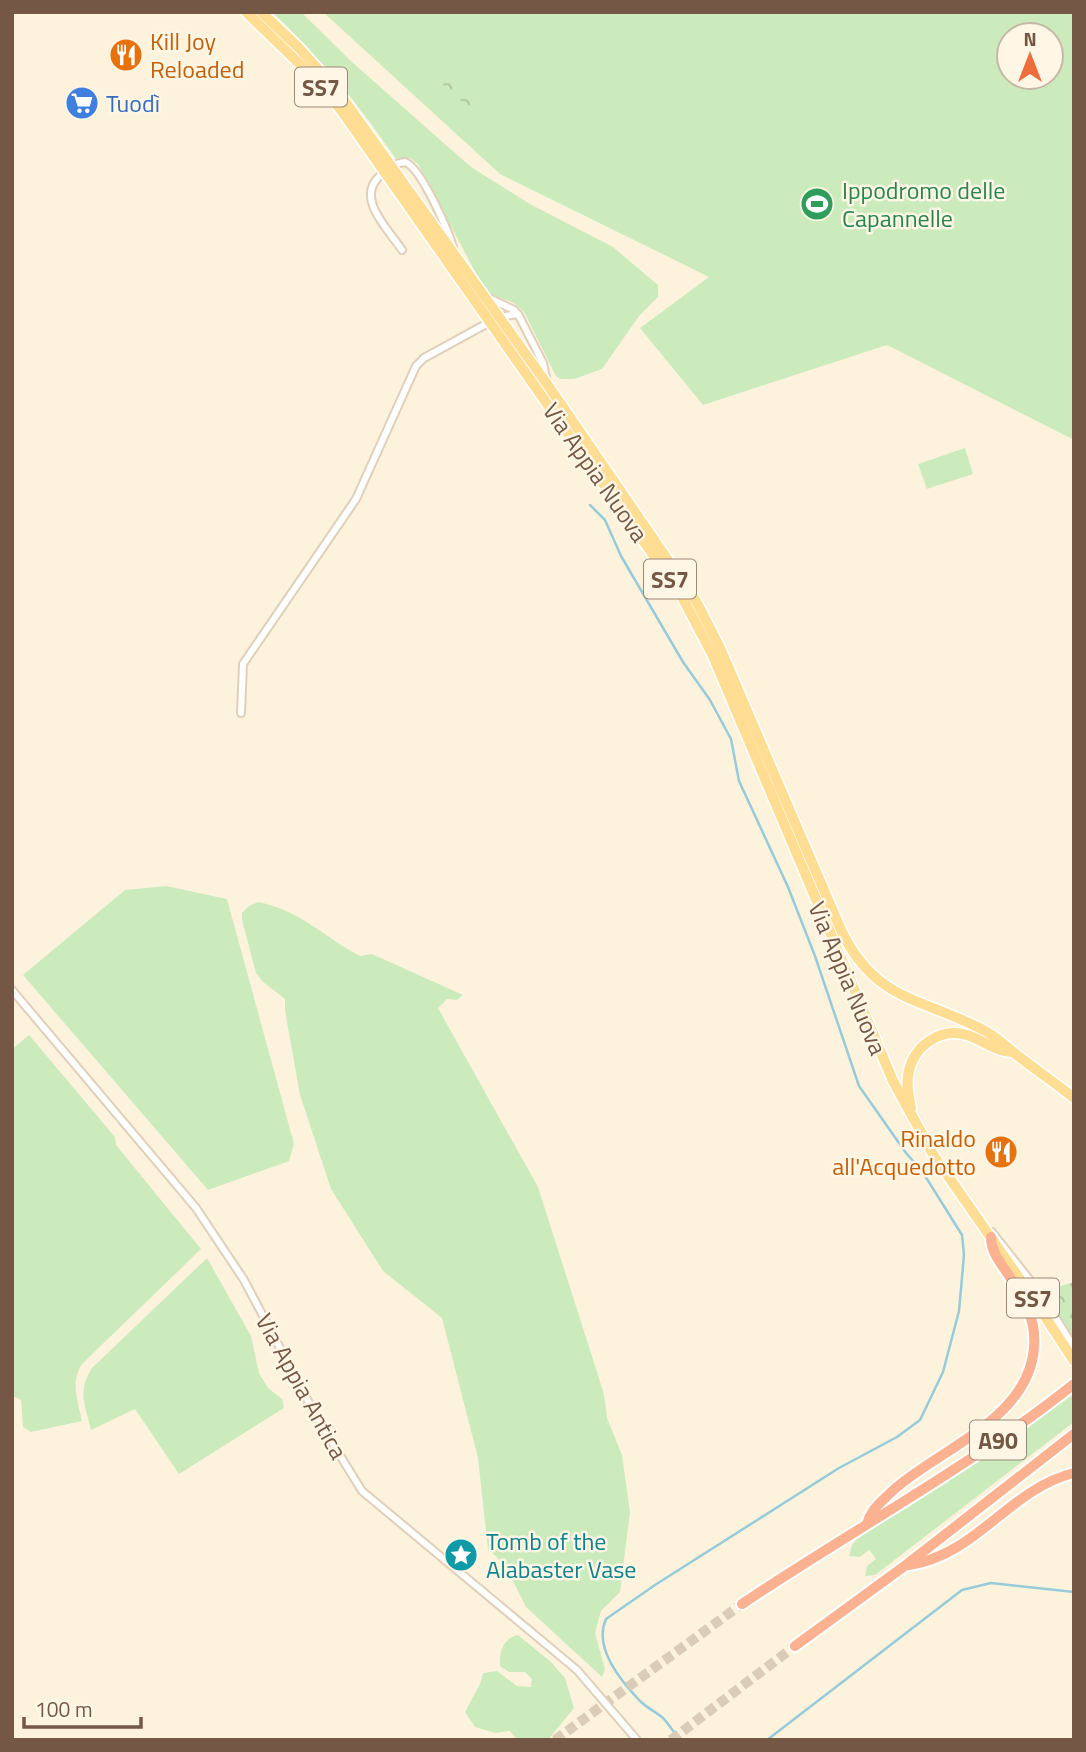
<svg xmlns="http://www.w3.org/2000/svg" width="1086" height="1752" font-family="'Titillium Web',sans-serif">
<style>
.grass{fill:#ccebbc;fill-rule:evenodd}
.park{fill:url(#park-crowns)}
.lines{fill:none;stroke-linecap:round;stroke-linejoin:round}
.stream{stroke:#97cbd9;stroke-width:2.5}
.motorway-tunnel{stroke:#dbccb7;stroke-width:10;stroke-dasharray:10 5;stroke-linecap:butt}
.minor-casing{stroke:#e1cfb9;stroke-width:10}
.primary-casing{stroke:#fff;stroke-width:13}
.motorway-casing{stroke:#fff;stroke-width:14}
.minor{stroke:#fff;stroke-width:6}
.primary{stroke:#ffdd93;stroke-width:10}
.motorway{stroke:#fcb290;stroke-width:10}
.labels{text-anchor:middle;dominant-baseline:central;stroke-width:5;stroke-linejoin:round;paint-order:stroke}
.shield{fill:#fff6e5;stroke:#9e8775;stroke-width:2}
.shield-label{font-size:23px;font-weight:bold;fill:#745845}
.food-label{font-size:24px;fill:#c56008;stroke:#fff6e5;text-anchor:start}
.shop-label{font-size:24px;fill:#366cbe;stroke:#fff6e5;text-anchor:start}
.leisure-label{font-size:24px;fill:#27864d;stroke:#fff6e5;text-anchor:start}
.street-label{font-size:24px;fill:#745845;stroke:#fff6e5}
.culture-label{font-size:24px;fill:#0d838f;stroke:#fff6e5;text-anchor:start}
</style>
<defs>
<pattern id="park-crowns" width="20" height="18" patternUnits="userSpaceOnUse" patternTransform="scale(1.75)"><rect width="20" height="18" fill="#ccebbc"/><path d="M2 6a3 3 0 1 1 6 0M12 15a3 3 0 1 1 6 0" fill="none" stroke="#aac19b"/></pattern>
</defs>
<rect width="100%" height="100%" fill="#fdf3dd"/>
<g class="grass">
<path d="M272,12H301L353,63L471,167L530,204L613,247L658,285V297L639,316L602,369L574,379H560L556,376L524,312L514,303L489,293L479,279L418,164L410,158L396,159C359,105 320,57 272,12Z"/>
<path d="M323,12H1074V440L887,345L703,405L640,328L709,277L500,174ZM1009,35H1051V77H1009Z"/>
<path d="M965,448L973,474L927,489L918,464Z"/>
<path d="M166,886L227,899L294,1144L289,1161L208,1190L23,975L125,890Z"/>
<path d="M258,902C300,910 324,937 360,956L372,954L463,995L457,1000L447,999L438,1008L538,1187L604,1394L607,1418L622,1455L630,1512L620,1592L601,1611L595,1633L605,1669L602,1677L526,1607L505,1565L488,1549L478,1458L442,1318L383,1271L331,1189L300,1095L285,1011V999L263,982L256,973L242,920V913L249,906Z"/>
<path d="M29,1035L115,1137L116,1145L201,1249L82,1364C70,1383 78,1401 82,1421L31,1432L23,1427L21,1400L12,1396V1049Z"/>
<path d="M207,1258L251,1336L259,1373L268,1388L282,1399L284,1408L179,1474L135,1409L91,1430C85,1405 77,1392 92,1368Z"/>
<path d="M1074,1394V1422L875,1575L865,1576L867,1566L876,1559L869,1550L860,1557L849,1556L852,1545L858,1538L979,1461Z"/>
<path d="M518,1635L551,1662L565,1678L574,1708L548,1740H517L510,1731L495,1733L475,1727L465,1712L481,1682L483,1673L497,1671L517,1686L531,1687L532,1679L525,1672H509L500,1666C499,1652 503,1638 518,1635Z"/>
</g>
<g class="park">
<path d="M435,52L484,101L475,113L441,83L446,78L430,60Z"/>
<path d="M1074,1282V1344C1068,1328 1055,1316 1051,1299L1057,1287Z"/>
</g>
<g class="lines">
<g class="stream">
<path d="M590,505L605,520L621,556L683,662L710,700L731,739L739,781L788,887L815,956L859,1086L906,1153L922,1171L962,1235L964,1255L959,1311L943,1372L920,1420L897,1437L839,1468L655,1585L606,1619C593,1648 621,1681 640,1701C647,1708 656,1712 663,1718C669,1724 674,1733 680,1740"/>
<path d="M767,1740L962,1590L991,1583L1074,1592"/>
</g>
<g class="motorway-tunnel">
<path d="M555,1740L742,1604"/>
<path d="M671,1740L795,1646"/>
</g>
<defs>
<g id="minor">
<path d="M402,250C388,229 354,197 381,175C389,168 395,163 405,162C421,167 450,234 454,251"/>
<path d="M485,296L514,310L519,316L543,363L547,382"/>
<path d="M241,713L243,664L356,499L416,366L424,358L499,317L518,314"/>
<path d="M12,990L196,1208L244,1280L317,1418L362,1491L577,1670L637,1740"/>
<path d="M992,1232L1040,1293L1074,1347"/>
</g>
<g id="primary">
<path d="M246,12L310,74L341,110L680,593L713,656L893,1081L934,1156L1031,1295L1074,1361"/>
<path d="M261,12L299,48L336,89L547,384L696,601L720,648L841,930C876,1004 926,998 987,1032C997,1038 1005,1045 1013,1052C1033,1068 1054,1082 1074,1098"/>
<path d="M911,1108C909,1097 906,1087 908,1076C912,1047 939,1027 967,1035C983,1040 996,1052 1012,1052"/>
</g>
<g id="motorway">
<path d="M867,1524C870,1512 877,1506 885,1498C931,1451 1028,1423 1034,1348C1037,1319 1023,1297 1008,1274C1000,1262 991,1252 991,1237"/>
<path d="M909,1565C977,1555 1009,1489 1074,1473"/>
<path d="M742,1604C852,1530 970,1467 1074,1384"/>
<path d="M795,1646L906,1565L1074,1434"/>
</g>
</defs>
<use href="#minor" class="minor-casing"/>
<use href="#primary" class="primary-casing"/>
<use href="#motorway" class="motorway-casing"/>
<use href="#minor" class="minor"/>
<use href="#primary" class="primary"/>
<use href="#motorway" class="motorway"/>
</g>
<defs>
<symbol id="restaurant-disc" viewBox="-11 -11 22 22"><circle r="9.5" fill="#e8710a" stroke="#fff6e5"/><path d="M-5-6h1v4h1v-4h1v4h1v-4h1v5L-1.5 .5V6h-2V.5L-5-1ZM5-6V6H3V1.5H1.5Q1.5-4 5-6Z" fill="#fff"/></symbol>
<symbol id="supermarket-disc" viewBox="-11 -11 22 22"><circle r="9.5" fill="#3f7fe0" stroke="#fff6e5"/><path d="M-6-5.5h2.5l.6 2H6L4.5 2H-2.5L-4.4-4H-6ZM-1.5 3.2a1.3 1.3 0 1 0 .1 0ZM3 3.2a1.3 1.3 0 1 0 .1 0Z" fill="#fff"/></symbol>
<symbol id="stadium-disc" viewBox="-11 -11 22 22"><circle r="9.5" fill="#2e9e5b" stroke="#fff6e5"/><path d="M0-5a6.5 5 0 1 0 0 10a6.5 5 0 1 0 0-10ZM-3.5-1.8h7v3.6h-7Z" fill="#fff"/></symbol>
<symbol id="sight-disc" viewBox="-11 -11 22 22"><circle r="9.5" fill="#0f9aa8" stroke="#fff6e5"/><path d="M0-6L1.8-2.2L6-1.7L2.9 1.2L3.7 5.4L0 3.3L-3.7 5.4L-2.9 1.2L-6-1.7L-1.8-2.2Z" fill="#fff"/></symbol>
</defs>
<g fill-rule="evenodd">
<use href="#restaurant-disc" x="107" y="36" width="38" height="38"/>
<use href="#supermarket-disc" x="63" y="84" width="38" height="38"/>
<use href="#stadium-disc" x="798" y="185" width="38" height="38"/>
<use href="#restaurant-disc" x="982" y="1133" width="38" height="38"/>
<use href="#sight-disc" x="442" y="1536" width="38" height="38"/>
</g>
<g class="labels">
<g class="shield">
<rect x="295" y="67.5" width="52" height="39" rx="5"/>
<rect x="644" y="559.5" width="52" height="39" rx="5"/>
<rect x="1007" y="1278.5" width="52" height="39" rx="5"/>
<rect x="970" y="1420.5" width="56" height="39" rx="5"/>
</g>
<g class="shield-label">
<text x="321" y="87">SS7</text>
<text x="670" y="579">SS7</text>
<text x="1033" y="1298">SS7</text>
<text x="998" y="1440">A90</text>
</g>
<g class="food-label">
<text x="150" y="41">Kill Joy<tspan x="150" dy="28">Reloaded</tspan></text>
<text x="976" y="1138" text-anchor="end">Rinaldo<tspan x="976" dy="28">all'Acquedotto</tspan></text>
</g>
<g class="shop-label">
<text x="106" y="103">Tuodì</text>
</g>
<g class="leisure-label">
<text x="842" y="190">Ippodromo delle<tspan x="842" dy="28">Capannelle</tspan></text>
</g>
<g class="street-label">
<text transform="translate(596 472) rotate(55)">Via Appia Nuova</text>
<text transform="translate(848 978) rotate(67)">Via Appia Nuova</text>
<text transform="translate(302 1386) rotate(61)">Via Appia Antica</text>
</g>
<g class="culture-label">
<text x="486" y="1541">Tomb of the<tspan x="486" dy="28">Alabaster Vase</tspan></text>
</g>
</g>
<rect width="1086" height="1752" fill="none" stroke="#745845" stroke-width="28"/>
<g transform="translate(1030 56)"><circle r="33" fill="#fff6e5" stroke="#c7b7a5" stroke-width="2"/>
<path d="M0-5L12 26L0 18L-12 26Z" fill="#ef6d3a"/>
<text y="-10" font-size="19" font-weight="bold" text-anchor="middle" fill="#745845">N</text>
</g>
<path d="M24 1717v10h117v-10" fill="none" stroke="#745845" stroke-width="3.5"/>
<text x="35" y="1717" font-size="21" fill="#745845" stroke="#fff6e5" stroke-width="5" paint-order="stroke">100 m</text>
</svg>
